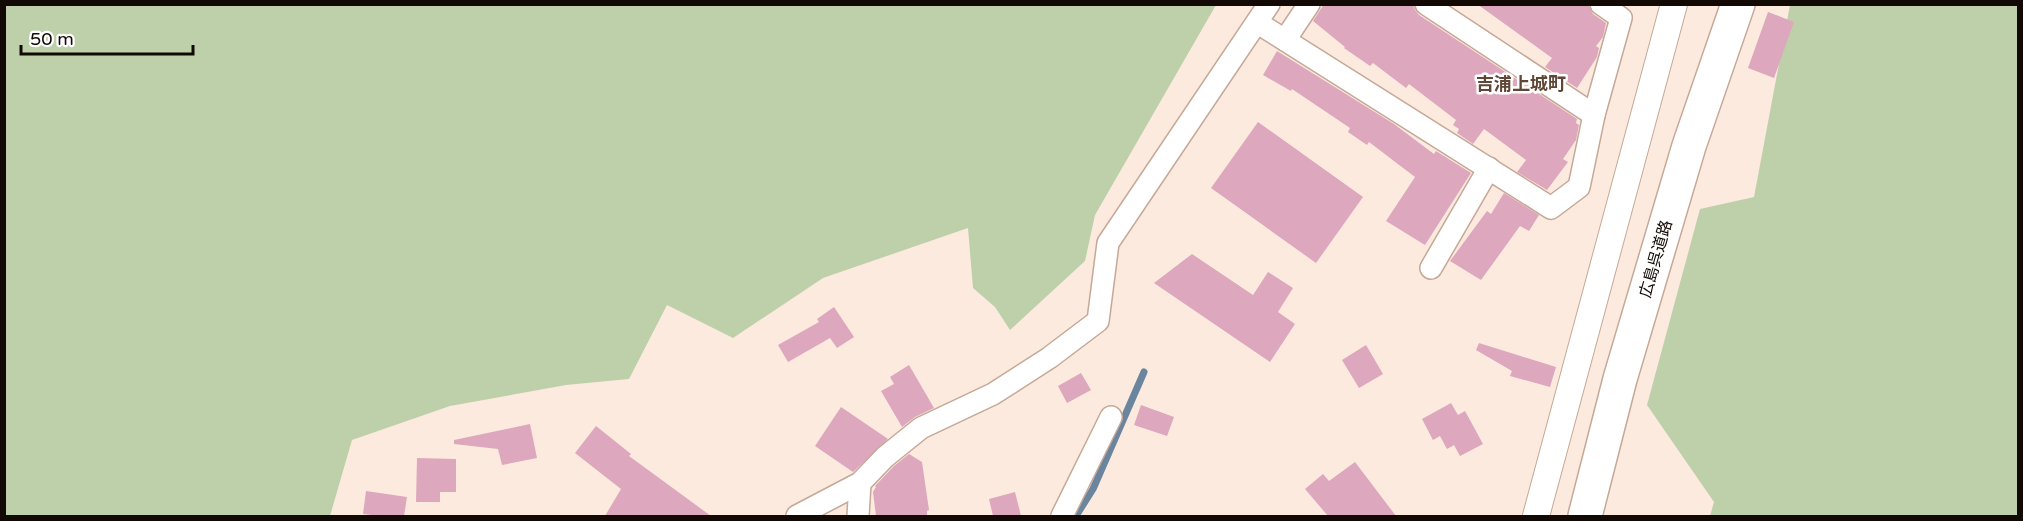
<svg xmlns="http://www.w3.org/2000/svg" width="2023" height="521" font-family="'Varela Round','Noto Sans JP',sans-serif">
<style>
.green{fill:#bdd0a9}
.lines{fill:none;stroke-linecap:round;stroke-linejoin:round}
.stream{stroke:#6c859e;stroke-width:7}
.building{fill:#dda7bd}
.minor-casing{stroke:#c5a897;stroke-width:24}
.tertiary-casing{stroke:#c5a897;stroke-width:28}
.motorway-casing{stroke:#c5a897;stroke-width:36}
.minor{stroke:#fff;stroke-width:21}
.tertiary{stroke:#fff;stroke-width:26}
.motorway{stroke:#fff;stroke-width:33}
.labels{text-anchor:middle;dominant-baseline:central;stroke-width:5;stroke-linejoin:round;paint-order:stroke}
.street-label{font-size:16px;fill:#120904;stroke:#fff}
.neighbourhood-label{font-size:18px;font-weight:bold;fill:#5f4737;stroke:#fff}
</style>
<rect width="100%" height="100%" fill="#fdeadf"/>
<g class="green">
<path d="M4,5L5,4L1216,5L1095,215L1085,261L1010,330L995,307L973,288L968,228L823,278L733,338L667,305L629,379L566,385L450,406L352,440L330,516H5Z"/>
<path d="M1790,5H2018V516H1710L1714,502L1647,405L1700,209L1754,197Z"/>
</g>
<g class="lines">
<path class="stream" d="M1076,516L1093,489L1144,372"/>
</g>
<g class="building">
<path d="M1324,4H1413L1415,10L1419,15L1577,119L1576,123L1579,125L1576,140L1563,159L1568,162L1547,190L1517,172L1526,160L1484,129L1473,144L1457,133L1459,129L1453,125L1456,120L1409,84L1406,88L1373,63L1370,66L1344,48L1345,47L1313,21Z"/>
<path d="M1477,4H1588L1593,14L1606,23L1603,37L1596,46L1599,48L1597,57L1577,88L1545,67L1552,58Z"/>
<path d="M1768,12L1794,22L1774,78L1748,68Z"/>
<path d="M1277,51L1394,124L1434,154L1436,151L1471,173L1425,245L1386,221L1415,177L1369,142L1367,145L1348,132L1350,128L1292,89L1291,91L1263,75Z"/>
<path d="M1258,122L1363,197L1316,263L1211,188Z"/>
<path d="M1504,193L1539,215L1529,231L1520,226L1481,280L1450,261L1487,211L1491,214Z"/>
<path d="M1192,254L1253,295L1268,272L1293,288L1278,312L1295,324L1270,362L1154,283Z"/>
<path d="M834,307L854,337L837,348L830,338L788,362L778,345L819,322L817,319Z"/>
<path d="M1479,343L1556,367L1550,387L1510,376L1512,371L1476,350Z"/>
<path d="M1366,345L1383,374L1359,388L1342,360Z"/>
<path d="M909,365L934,408L915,417L902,427L881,391L894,384L890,377Z"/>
<path d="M1081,373L1091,390L1067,403L1058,386Z"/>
<path d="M1451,403L1458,415L1465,411L1483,444L1460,456L1454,445L1447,449L1440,436L1433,440L1422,419Z"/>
<path d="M1141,405L1174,417L1167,436L1134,425Z"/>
<path d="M841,407L888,439L853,472L815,446Z"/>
<path d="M530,424L537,458L502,465L498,449L454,444V440Z"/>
<path d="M596,426L631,454L629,456L711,516H605L621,489L575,453Z"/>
<path d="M909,454L922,462L929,510L927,511V516H876L873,492L876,487L875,486L894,466Z"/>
<path d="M417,458L456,459V492H440V502H416Z"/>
<path d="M1355,462L1380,495L1396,516H1328L1305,489L1323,474L1329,481Z"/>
<path d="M366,491L407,497L404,516H380L363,514Z"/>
<path d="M1015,492L1021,516H993L989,499Z"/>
</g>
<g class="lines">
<defs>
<g id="minor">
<path d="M1426,4L1594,115"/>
<path d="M1258,23L1551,208L1579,187L1594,115L1621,18L1601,4"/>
<path d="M1285,40L1309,4"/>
<path d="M1431,268L1489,168"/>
<path d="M797,516L860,483L885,457L921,428L993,394L1049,358L1098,321L1108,243L1269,4"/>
<path d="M858,516L860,483"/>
<path d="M1062,516L1111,417"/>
</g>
<path id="tertiary" d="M1536,516L1674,4"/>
<path id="motorway" d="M1585,516L1620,379L1689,146L1738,4"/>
</defs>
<use href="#minor" class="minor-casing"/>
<use href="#tertiary" class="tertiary-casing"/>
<use href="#motorway" class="motorway-casing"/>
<use href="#minor" class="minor"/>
<use href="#tertiary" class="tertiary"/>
<use href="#motorway" class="motorway"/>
</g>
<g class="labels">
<g class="street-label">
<text transform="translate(1656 259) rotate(-74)">広島呉道路</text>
</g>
<g class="neighbourhood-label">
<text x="1521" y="84">吉浦上城町</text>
</g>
</g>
<rect width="2023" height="521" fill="none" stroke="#120904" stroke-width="12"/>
<path d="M21 45v9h172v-9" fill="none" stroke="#120904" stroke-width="3"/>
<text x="30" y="45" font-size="18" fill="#120904" stroke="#ffffff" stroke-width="4.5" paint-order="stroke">50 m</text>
</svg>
